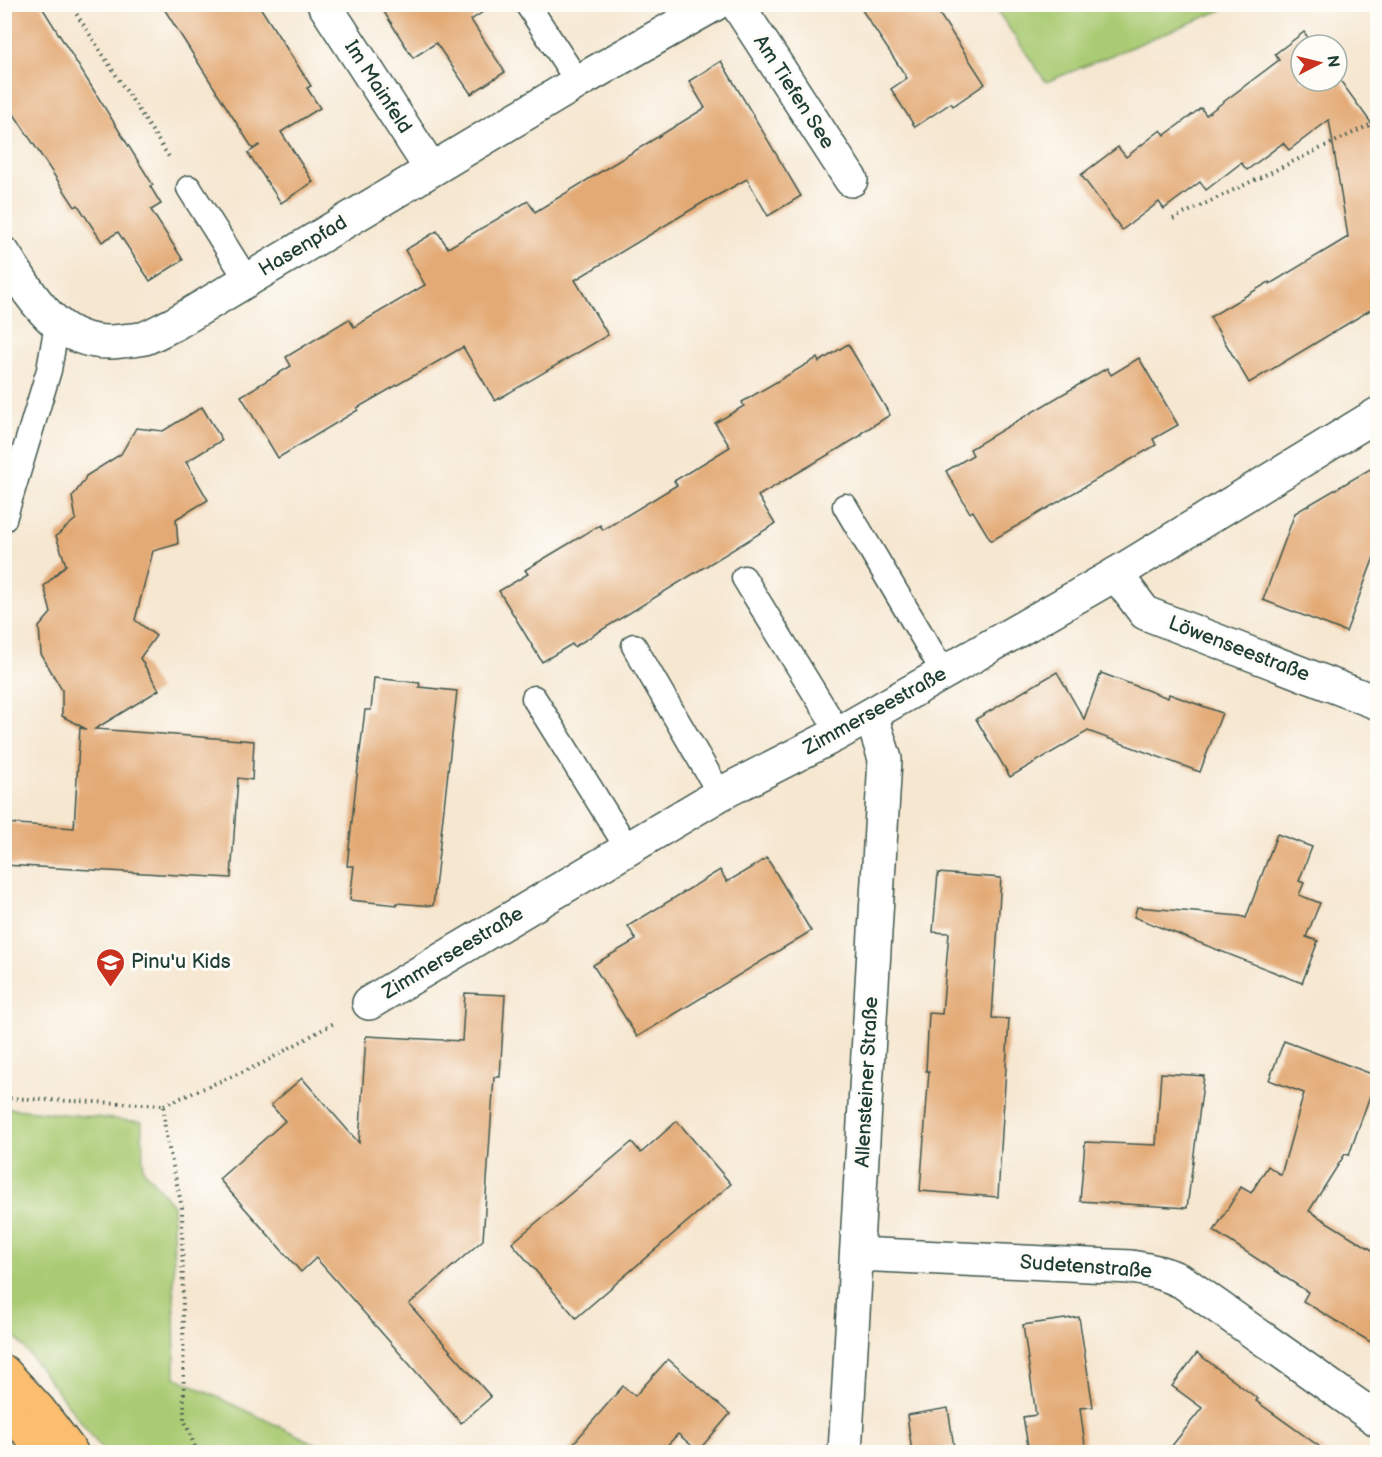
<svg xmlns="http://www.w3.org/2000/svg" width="1382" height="1457" font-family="'Balsamiq Sans',sans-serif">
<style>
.green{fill:#aacb73;stroke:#648454;stroke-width:1.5}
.building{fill:#e3aa76}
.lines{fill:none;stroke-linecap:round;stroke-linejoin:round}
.service-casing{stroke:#3f564c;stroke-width:27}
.minor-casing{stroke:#3f564c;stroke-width:36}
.motorway-casing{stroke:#3f564c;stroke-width:36}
.path{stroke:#3f564c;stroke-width:4;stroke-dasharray:1.5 4.5;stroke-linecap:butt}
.service{stroke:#fff;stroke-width:24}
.minor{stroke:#fff;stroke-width:33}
.motorway{stroke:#fbbd6e;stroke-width:33}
.labels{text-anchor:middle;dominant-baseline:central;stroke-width:6;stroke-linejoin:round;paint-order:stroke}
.street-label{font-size:20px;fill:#1f3d34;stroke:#fdfcf7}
.poi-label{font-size:20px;fill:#1f3d34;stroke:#fdfcf7;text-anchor:start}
</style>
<rect width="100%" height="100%" fill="#fdfcf7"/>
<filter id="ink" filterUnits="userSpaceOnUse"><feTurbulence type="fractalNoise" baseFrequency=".0167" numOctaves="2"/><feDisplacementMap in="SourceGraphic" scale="12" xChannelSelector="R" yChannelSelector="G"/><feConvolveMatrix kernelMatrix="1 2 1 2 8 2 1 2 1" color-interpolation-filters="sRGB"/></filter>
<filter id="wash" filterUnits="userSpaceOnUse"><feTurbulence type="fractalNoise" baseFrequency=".008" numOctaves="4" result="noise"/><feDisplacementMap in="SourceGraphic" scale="24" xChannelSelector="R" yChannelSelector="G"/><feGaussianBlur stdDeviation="1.35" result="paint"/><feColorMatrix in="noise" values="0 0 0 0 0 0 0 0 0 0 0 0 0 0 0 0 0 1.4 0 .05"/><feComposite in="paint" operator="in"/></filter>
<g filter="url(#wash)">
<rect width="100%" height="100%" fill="#f6e7d1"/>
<g class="green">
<path d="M993,5H1234L1046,82Z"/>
<path d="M5,1108L142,1122L143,1169L173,1205L175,1377L333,1452H104L5,1323Z"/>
</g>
<g id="blocks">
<g class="building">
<path d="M4,4H40L153,185L150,186L161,204L151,210L183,260L150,281L118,232L102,242L78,205L75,207L4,99Z"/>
<path d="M161,4H258L311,86L307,88L320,108L281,132L313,182L281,203L248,153L260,145L253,149Z"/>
<path d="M379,4H495L471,20L505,72L471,94L436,43L413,58Z"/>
<path d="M858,4H933L985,84L953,106L951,103L915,127L891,89L907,78Z"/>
<path d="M1304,32L1313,45H1301V81H1337V76L1377,131V306L1249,383L1210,317L1269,282L1270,284L1348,237L1329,120L1289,150L1283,143L1247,170L1241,163L1206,190L1200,182L1164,209L1159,202L1122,230L1081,175L1118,147L1126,157L1161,130L1165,135L1201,108L1206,115L1279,60L1275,54Z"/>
<path d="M721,61L801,196L768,216L747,179L713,198L712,197L575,280L608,335L495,401L463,347L357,408L358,410L278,458L241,396L291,366L286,357L349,319L354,327L425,285L405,250L437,231L448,248L528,201L535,212L705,108L689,81Z"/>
<path d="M848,344L890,415L861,433L862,435L758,496L775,524L574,647L572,644L542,662L499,591L528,574L525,570L600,525L603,530L677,485L674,481L730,447L715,423L744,406L742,402L817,358L819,362Z"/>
<path d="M1139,358L1178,425L1153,439L1156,445L991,541L973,511L970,513L946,471L973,455L970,449L1107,368L1111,375Z"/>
<path d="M202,407L222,440L186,462L208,500L176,519L178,544L153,551L135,620L156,636L140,658L159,690L95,729L254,741L252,780L238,778L231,878L4,865V823L74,828L80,728L86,729L62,716V690L41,654L39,627L51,613L44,586L66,565L56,536L76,519L72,497L84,481L86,476L121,454L136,428L163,431Z"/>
<path d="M1377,465V549L1346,632L1263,600L1295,513Z"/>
<path d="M1057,672L1084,719L1101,673L1168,698L1169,694L1222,713L1200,772L1088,731L1010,777L976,719Z"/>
<path d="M374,678L420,683L419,687L457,691L433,906L397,903V905L350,900L354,866H347L356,784L365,710H371Z"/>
<path d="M1277,834L1312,847L1299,881L1304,883L1299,895L1320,903L1306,937L1318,941L1302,983L1134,917L1137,907L1240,916L1246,918Z"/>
<path d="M767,858L811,931L637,1037L593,965L636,940L628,926L720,870L727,882Z"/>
<path d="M938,873L1001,878L992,1018L1009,1019L998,1197L920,1191L929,1071H926L929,1013L942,1014L949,933L933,932Z"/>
<path d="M465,993L505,995L500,1077H494L483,1240L409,1304L491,1397L461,1423L316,1258L301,1272L219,1179L285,1121L271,1105L302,1078L359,1143L366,1036L462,1041Z"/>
<path d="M1284,1041L1377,1076L1349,1155L1345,1154L1309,1211L1377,1253V1346L1303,1301L1308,1292L1214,1231L1241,1187L1251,1193L1268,1166L1281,1175L1304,1093L1269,1080Z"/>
<path d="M1161,1073L1204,1076L1187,1208L1080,1201L1085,1142L1156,1145Z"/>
<path d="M677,1121L731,1184L576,1318L512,1243L632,1142L641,1153Z"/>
<path d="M1079,1317L1093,1407L1080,1408L1086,1452H1029L1023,1417L1036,1415L1023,1325Z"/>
<path d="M1197,1353L1258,1399L1256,1401L1327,1452H1167L1202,1408L1172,1386Z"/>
<path d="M668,1359L730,1414L698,1451L678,1434L661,1452H566L623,1386L635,1396Z"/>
<path d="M948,1408L954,1447L912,1452L907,1415Z"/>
</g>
</g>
</g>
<g filter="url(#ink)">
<use href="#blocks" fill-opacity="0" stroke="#3f564c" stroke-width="1.5"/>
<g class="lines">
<defs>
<g id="service">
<path d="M527,4L578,82"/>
<path d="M189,188L247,280"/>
<path d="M845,506L944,673"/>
<path d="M4,519L49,370L57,324"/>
<path d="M744,578L839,733"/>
<path d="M634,646L720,794"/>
<path d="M534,698L628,849"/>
</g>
<g id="minor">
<path d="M324,4L431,169"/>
<path d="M737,4L851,180"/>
<path d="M4,254C33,299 60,350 122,341C129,340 138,340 145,338C155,334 165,328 174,324L578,82L715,4"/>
<path d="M1116,574L1145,613L1378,703"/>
<path d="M369,1003L720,794L839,733L1116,574L1378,414"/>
<path d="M857,1254L1131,1267C1150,1270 1166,1273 1183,1282L1378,1420"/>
<path d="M845,1452L885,759L871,715"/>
</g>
<g id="motorway">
<path d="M4,1372L39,1410L71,1452"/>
<path d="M4,1406L30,1434L40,1452"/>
</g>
</defs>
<use href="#service" class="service-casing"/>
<use href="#minor" class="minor-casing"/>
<use href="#motorway" class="motorway-casing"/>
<g class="path">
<path d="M70,4L169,157"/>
<path d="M1173,219L1378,121"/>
<path d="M4,1098L164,1105L165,1131L182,1207L184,1419L197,1452"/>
<path d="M164,1105L261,1064L334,1023"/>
</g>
<use href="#service" class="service"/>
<use href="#minor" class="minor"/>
<use href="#motorway" class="motorway"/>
</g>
</g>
<defs>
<symbol id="school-pin" viewBox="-11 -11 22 30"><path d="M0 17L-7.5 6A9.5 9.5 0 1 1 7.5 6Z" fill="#c8321e" stroke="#fdfcf7"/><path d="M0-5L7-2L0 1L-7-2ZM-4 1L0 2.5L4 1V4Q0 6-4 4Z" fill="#fff"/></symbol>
</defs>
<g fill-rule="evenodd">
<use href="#school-pin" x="94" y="946" width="33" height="45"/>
</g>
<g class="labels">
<g class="street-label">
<text transform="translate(378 87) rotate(57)">Im Mainfeld</text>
<text transform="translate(794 92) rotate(57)">Am Tiefen See</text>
<text transform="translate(303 246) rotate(-31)">Hasenpfad</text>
<text transform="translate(1239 649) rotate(21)">Löwenseestraße</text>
<text transform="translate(875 711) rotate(-29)">Zimmerseestraße</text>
<text transform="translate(453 953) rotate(-31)">Zimmerseestraße</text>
<text transform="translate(867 1082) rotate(-87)">Allensteiner Straße</text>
<text transform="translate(1086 1267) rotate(4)">Sudetenstraße</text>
</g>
<g class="poi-label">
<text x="131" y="962">Pinu'u Kids</text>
</g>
</g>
<rect width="1382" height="1457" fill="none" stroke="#fdfcf7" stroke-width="24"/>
<g transform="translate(1319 63) rotate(83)"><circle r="28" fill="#fdfcf7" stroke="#a4b0a9" stroke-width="1.5"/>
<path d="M0-4.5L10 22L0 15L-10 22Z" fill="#c8321e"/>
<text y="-9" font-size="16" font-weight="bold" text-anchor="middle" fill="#1f3d34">N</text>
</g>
</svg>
